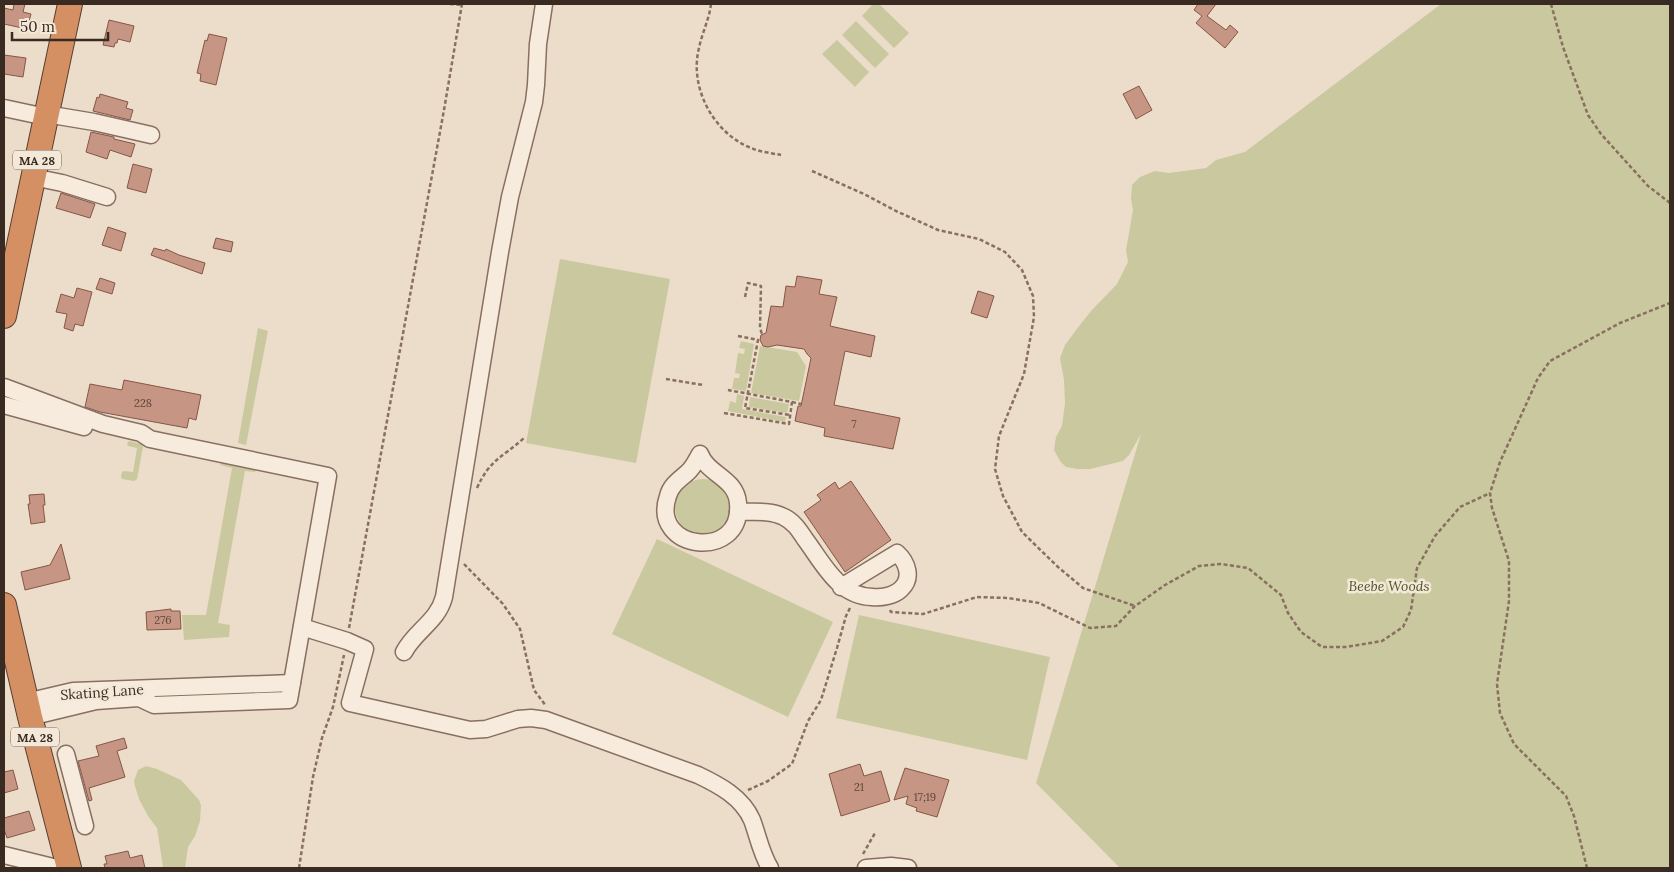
<svg xmlns="http://www.w3.org/2000/svg" width="1674" height="872" font-family="Lora,serif">
<style>
.green{fill:#cac89e}
.building{fill:#c79583;stroke:#855647}
.lines{fill:none;stroke-linecap:round;stroke-linejoin:round}
.minor-casing{stroke:#886f60;stroke-width:19}
.highway-casing{stroke:#563e33;stroke-width:26}
.path{stroke:#886f60;stroke-width:2.5;stroke-dasharray:4 2.5;stroke-linecap:butt}
.minor{stroke:#f7ebdd;stroke-width:16}
.highway{stroke:#d49062;stroke-width:24}
.labels{text-anchor:middle;dominant-baseline:central;stroke-width:5;stroke-linejoin:round;paint-order:stroke}
.number-label{font-size:11px;fill:#5c453a}
.shield{fill:#f4e8d9;stroke:#716359;stroke-width:1}
.shield-label{font-size:12px;font-weight:bold;fill:#392a22}
.park-label{font-size:14px;font-style:italic;fill:#50542a;stroke:#f4e8d9}
.street-label{font-size:14px;fill:#392a22;stroke:#f4e8d9}
</style>
<rect width="100%" height="100%" fill="#ecddca"/>
<g class="green">
<path d="M873,4H879L909,33L894,48L862,16Z"/>
<path d="M1441,4H1670V868H1120L1036,783L1141,434L1129,455L1123,461L1090,469H1077L1066,467L1060,461L1054,450L1056,437L1062,426L1065,403L1064,380L1060,358L1065,345L1076,330L1091,311L1117,284L1128,262L1126,250L1133,210L1131,199L1132,185L1140,177L1155,171L1169,173L1206,168L1216,160L1245,152Z"/>
<path d="M856,21L889,54L875,68L842,35Z"/>
<path d="M837,40L869,72L855,87L822,54Z"/>
<path d="M560,259L670,279L636,463L526,443Z"/>
<path d="M258,328L268,331L246,445L238,443Z"/>
<path d="M741,341L754,344L746,391L732,389L734,378H739L740,374L735,373L738,353L744,354L745,349L739,348Z"/>
<path d="M760,346L797,352L806,366L799,401L751,393Z"/>
<path d="M737,394L744,396L742,409L786,417L785,422L728,411L730,401L736,403Z"/>
<path d="M750,397L789,404L787,413L749,407Z"/>
<path d="M129,441L141,444L143,447L137,479L134,481L122,479L121,477L122,472L124,471L133,472L137,448L128,446L127,443Z"/>
<path d="M222,460L257,465L255,472L245,471L218,623L230,625L229,637L184,640L182,615H206L232,468L220,465Z"/>
<circle cx="703" cy="507" r="28"/>
<path d="M657,539L833,622L788,717L612,634Z"/>
<path d="M859,615L1050,657L1027,760L836,718Z"/>
<path d="M146,766L157,769L181,780L199,800L201,805L200,821L195,836L188,847L185,868H163V867L157,828L148,816L139,799L135,786L134,781L138,770Z"/>
</g>
<g class="building">
<path d="M14,4H25L23,12L31,14L27,29L4,24V8L13,10Z"/>
<path d="M1198,4H1216L1207,16L1226,30L1230,25L1238,32L1225,48L1196,23L1202,16L1194,10Z"/>
<path d="M109,20L134,26L130,42L118,39L117,43H115L114,47L103,45Z"/>
<path d="M209,34L227,38L216,85L200,81L201,74L197,73L205,40L207,41Z"/>
<path d="M4,55L26,58L23,77L4,74Z"/>
<path d="M1139,86L1152,110L1136,119L1123,94Z"/>
<path d="M100,94L128,102L126,108L133,110L130,120L93,111L97,97L99,98Z"/>
<path d="M91,132L114,137V139L135,144L131,157L110,150L107,159L86,152Z"/>
<path d="M133,164L152,169L146,193L127,188Z"/>
<path d="M61,193L95,204L90,218L56,208Z"/>
<path d="M108,227L126,233L121,251L102,245Z"/>
<path d="M216,238L233,242L231,252L213,248Z"/>
<path d="M154,248L165,251L166,249L179,255L205,263L202,274L151,255Z"/>
<path d="M797,276L822,280L819,294L837,297L830,326L875,336L871,357L845,351L834,405L900,418L893,449L824,436L825,428L795,421L798,406H801L811,358L807,354L804,349L777,345L768,347L763,346L760,340L761,335L766,333L771,306L783,307L786,286L795,287Z"/>
<path d="M100,278L115,283L112,294L96,289Z"/>
<path d="M77,288L92,292L83,326L75,324L73,331L64,328L67,314L56,312L61,294L74,298Z"/>
<path d="M978,291L994,296L987,318L971,313Z"/>
<path d="M124,380L201,395L196,420L189,418L187,428L100,412L85,407L90,384L122,390Z"/>
<path d="M851,481L891,540L845,572L804,512L821,500L817,495L835,482L839,489Z"/>
<path d="M44,494L45,505H43L45,522L31,524L28,504H30L29,495Z"/>
<path d="M61,544L70,579L25,590L21,572L50,565Z"/>
<path d="M171,609V611H180L181,629L147,630L146,612Z"/>
<path d="M124,738L127,748L117,751L125,777L89,788L92,800L89,801L78,761L99,756L96,746Z"/>
<path d="M860,764L864,776L881,771L890,801L841,816L829,774Z"/>
<path d="M905,768L949,780L937,817L916,811L917,808L906,804L908,796L894,800Z"/>
<path d="M13,770L18,789L4,793V772Z"/>
<path d="M29,811L35,830L7,838L4,829V818Z"/>
<path d="M128,851L130,858L142,855L145,868H105L104,864H107L105,856Z"/>
</g>
<g class="lines">
<defs>
<g id="minor">
<path d="M4,108L46,117"/>
<path d="M46,114L94,122L151,135"/>
<path d="M33,177L62,183L107,197"/>
<path d="M4,387L103,424L141,433L150,439L328,476L289,700L154,705L139,698L96,701L30,717"/>
<path d="M4,405L84,427"/>
<path d="M700,454C708,475 736,478 738,503C744,562 649,551 668,496C671,485 679,480 687,473C693,468 696,461 700,454Z"/>
<path d="M738,512C753,512 771,510 784,517C794,522 799,530 805,539C823,563 838,596 872,597C881,598 894,596 901,589C913,578 907,562 897,553L841,587"/>
<path d="M302,627L347,641L365,649L350,703L470,730L486,729L518,719L531,718L546,720L698,775C719,785 742,797 752,820C758,836 761,853 770,868"/>
<path d="M404,652C415,631 438,621 444,597L500,252L510,197L534,102L536,85L538,44L544,4"/>
<path d="M26,702L73,691L292,683"/>
<path d="M66,754L85,826"/>
<path d="M4,855L57,868"/>
<path d="M866,868L891,866L908,868"/>
</g>
<g id="highway">
<path d="M4,316L70,4"/>
<path d="M4,605L30,717L69,868"/>
</g>
</defs>
<use href="#minor" class="minor-casing"/>
<use href="#highway" class="highway-casing"/>
<g class="path">
<path d="M450,4L462,5"/>
<path d="M711,4C709,20 702,33 699,48C689,87 713,133 751,148C760,152 771,153 781,155"/>
<path d="M1551,4L1563,47L1588,115L1601,134L1648,186L1670,203"/>
<path d="M812,171L864,194L896,211L938,230L979,239L1005,252L1022,270L1033,296L1034,317L1024,374L999,436L995,469L1003,496L1022,532L1058,567L1083,588L1135,606"/>
<path d="M745,297L748,283L761,286L760,328L762,334"/>
<path d="M738,336L758,340L745,408L790,415"/>
<path d="M666,379L703,385"/>
<path d="M792,402L801,404"/>
<path d="M724,413L789,424L792,402L728,390"/>
<path d="M477,488C490,459 502,458 524,438"/>
<path d="M464,564L503,604L520,629L534,690L546,706"/>
<path d="M890,610L891,612L923,614L977,597L1008,598L1039,603L1090,628L1116,626L1135,606L1165,585L1199,566L1221,564L1248,568L1281,595L1288,613L1301,632L1322,647H1346L1382,641L1403,627L1411,610L1417,568L1435,536L1460,507L1490,493"/>
<path d="M349,628L444,110L462,4"/>
<path d="M748,790L768,781L792,764L808,721L821,700L837,648L846,616L851,606"/>
<path d="M863,854L875,833"/>
<path d="M299,868L313,777L322,738L333,707L344,655"/>
<path d="M1587,868L1574,816L1566,796L1514,744L1500,713L1497,684L1509,601V561L1492,508L1490,493L1500,462L1538,378L1550,361L1620,323L1670,303"/>
</g>
<use href="#minor" class="minor"/>
<use href="#highway" class="highway"/>
</g>
<g class="labels">
<g class="number-label">
<text x="143" y="403">228</text>
<text x="854" y="424">7</text>
<text x="163" y="620">276</text>
<text x="859" y="787">21</text>
<text x="925" y="797">17;19</text>
</g>
<g class="shield">
<rect x="13" y="150.5" width="48" height="19" rx="4"/>
<rect x="11" y="727.5" width="48" height="19" rx="4"/>
</g>
<g class="shield-label">
<text x="37" y="160">MA 28</text>
<text x="35" y="737">MA 28</text>
</g>
<g class="park-label">
<text x="1389" y="586">Beebe Woods</text>
</g>
<g class="street-label">
<text transform="translate(102 692) rotate(-4)">Skating Lane</text>
</g>
</g>
<rect width="1674" height="872" fill="none" stroke="#392a22" stroke-width="10"/>
<path d="M12 32v8h96v-8" fill="none" stroke="#392a22" stroke-width="2.5"/>
<text x="20" y="32" font-size="15" fill="#392a22" stroke="#f4e8d9" stroke-width="4" paint-order="stroke">50 m</text>
</svg>
